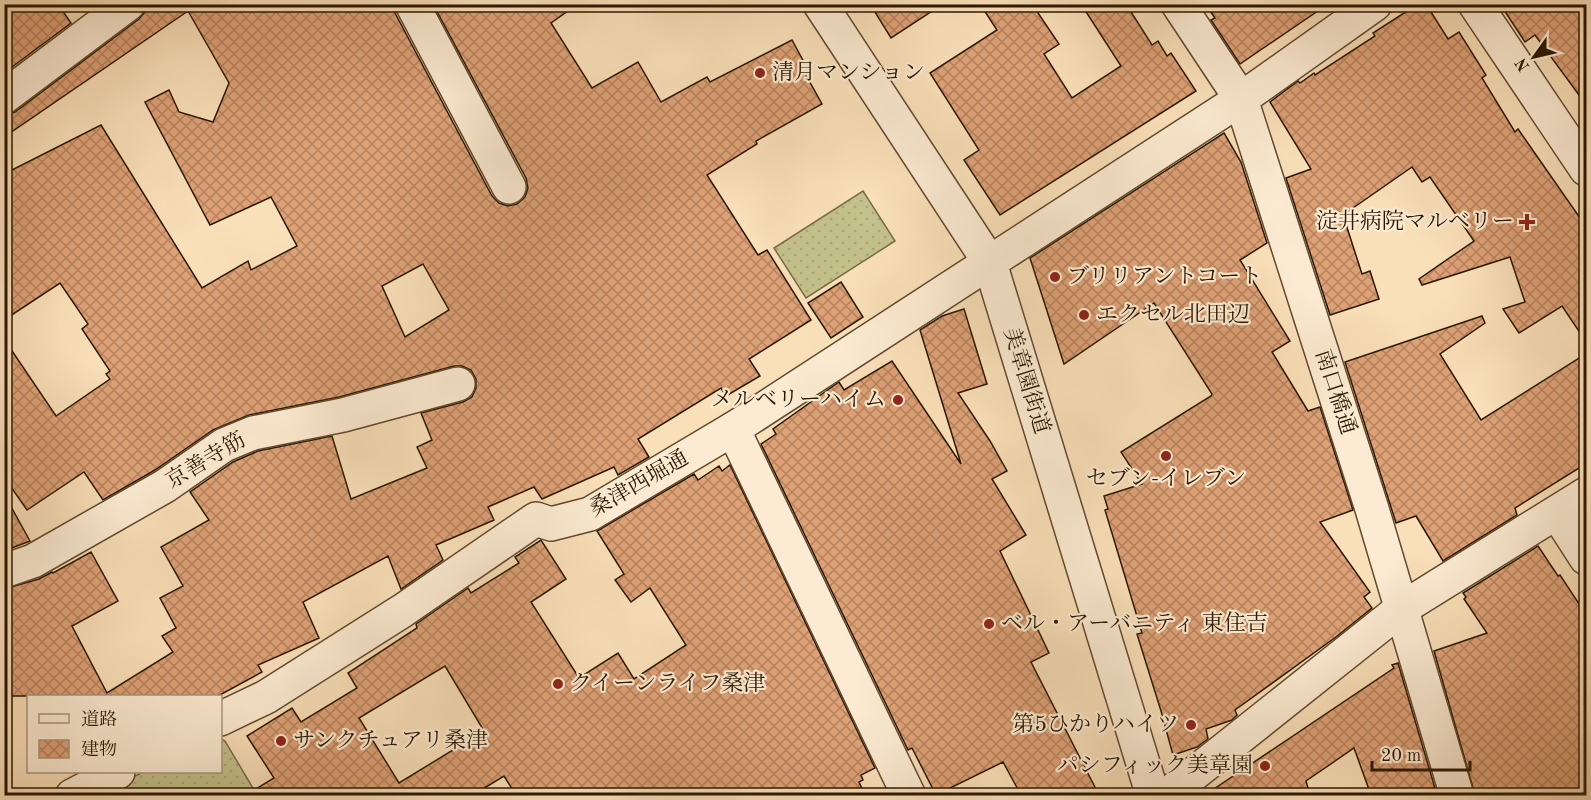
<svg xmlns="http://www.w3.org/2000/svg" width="1591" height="800" font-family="'Old Standard TT','Noto Serif JP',serif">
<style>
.grass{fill:url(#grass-dots);stroke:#786c46;stroke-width:1.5}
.building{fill:url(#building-cross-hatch);stroke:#2b1800;stroke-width:1.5;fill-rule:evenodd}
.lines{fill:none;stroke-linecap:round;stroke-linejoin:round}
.minor-casing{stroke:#5f4a2e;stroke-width:36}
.tertiary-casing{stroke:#5f4a2e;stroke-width:36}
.minor{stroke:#fcebd2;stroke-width:33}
.tertiary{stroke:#fcebd2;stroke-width:33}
.poi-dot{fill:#8f2418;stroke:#fcebd2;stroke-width:2}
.labels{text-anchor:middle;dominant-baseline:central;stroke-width:4.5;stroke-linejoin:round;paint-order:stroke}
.poi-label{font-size:22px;fill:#2b1800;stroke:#fcebd2;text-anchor:start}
.street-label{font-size:22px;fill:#2b1800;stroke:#fcebd2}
</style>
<defs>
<pattern id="grass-dots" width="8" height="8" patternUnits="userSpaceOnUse" patternTransform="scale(1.5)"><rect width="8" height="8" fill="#c4c18b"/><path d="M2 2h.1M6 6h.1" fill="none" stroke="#a9a576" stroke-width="1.8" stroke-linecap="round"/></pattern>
<pattern id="building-cross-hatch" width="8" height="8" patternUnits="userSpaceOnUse" patternTransform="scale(1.5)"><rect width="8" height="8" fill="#dea176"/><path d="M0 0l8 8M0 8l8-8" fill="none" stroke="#b4825e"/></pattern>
</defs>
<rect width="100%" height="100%" fill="#fae0b9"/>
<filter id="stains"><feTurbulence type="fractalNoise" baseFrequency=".00333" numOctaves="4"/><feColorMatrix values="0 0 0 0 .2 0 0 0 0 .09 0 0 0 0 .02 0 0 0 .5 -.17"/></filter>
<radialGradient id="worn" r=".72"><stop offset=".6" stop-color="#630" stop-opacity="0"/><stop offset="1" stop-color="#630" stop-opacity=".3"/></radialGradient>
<g class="grass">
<path d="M863,191L895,241L806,298L774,248Z"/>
<path d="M221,739L225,741L257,795L97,796L143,772H220Z"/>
</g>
<g class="building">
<path d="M4,4H58L71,23L4,73Z"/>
<path d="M146,4H393L395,13L492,196L499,203L508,206L517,204L525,197L528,188L526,178L433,4H578L551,23L592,88L638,62L661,102L707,77L710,82L792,40L806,66L802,68L822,104L756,141L757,144L707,175L758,255L767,250L811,320L749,359L760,376L726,396L721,388L638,439L649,457L618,475L614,467L542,499L534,487L488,507L494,520L436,545L443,560L401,589L388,556L303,602L319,638L258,665L262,672L218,696H4V589L39,579L52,572L53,573L91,552L118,601L72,626L107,693L173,652L162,636L176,628L160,598L183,586L161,547L209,520L190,492L233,462L258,451L332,436L351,499L427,468L417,447L432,440L421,413L463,402L472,397L476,388V379L471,370L462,366H454L339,397L249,415L213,430L155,470L103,500L84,472L27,510L4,477V339L56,416L110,379L106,374L110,371L82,329L88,324L60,283L4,320V174L101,125L202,288L248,261L251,270L297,246L271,197L210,225L145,102L169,90L179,112L213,122L229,83L188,11L4,137V115L15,112L139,19L145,12ZM423,264L449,310L405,337L382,286Z"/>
<path d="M870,4H943L891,38Z"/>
<path d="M980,4H1032L1059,44L1044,54L1072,98L1121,66L1081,4H1126L1152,45L1158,41L1167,56L1171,53L1196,91L1000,215L964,160L979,150L930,73L997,30Z"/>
<path d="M1205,4H1328L1240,64L1211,20L1215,18Z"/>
<path d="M1418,4H1426L1448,39L1459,32L1486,75L1482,78L1515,132L1518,129L1587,228V343L1562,306L1519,333L1503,309L1525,302L1510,257L1422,285L1419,279L1474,241L1430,177L1422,182L1412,167L1343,215L1362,274L1370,271L1379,299L1330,315L1286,178L1311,169L1270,102L1298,81L1300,83L1314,73L1315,75L1375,36L1373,33Z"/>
<path d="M1500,4H1587V106L1535,35L1525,42Z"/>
<path d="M1224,133L1241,162L1267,243L1240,260L1290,341L1272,352L1308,411L1320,407L1353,510L1320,522L1370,592L1364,597L1372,608L1336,637L1235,710L1237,715L1232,720L1206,729L1208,739L1197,747L1173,755L1161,711L1137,634L1142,633L1105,510L1108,509L1104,496L1142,484L1121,452L1211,396L1212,394L1154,303L1064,364L1030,258Z"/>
<path d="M841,282L863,317L831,338L808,303Z"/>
<path d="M964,309L987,384L958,393L990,441L1007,471L992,479L1026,535L1000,551L1049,653L1031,662L1099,795H1021L1003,762L936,795L912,748L908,750L761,444L776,434L773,429L839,382L844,390L892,361L961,464L920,330L942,316Z"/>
<path d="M1482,316L1485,323L1440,354L1481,420L1587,353V463L1515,508L1517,515L1443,561L1416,516L1396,523L1345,362Z"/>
<path d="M730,465L875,768L861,775L863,780L859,782L865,795H516L504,776L473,795H246L274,778L247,736L292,708L301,722L357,688L348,673L417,628L416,624L468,588L471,593L519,563L515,557L541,540L566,579L531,602L579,678L618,653L634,679L686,645L650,588L631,602L615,580L624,574L597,531L694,474L698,480L719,466L722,471ZM445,666L484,731L399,783L359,718Z"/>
<path d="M4,494L30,541L6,550L4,547Z"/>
<path d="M1538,546L1558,576L1560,575L1587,616V795H1475L1434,651L1487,633L1464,599L1466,597L1463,593Z"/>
<path d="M1398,663L1437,795H1371L1354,748L1306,781L1310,795H1205L1394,668L1392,665Z"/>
</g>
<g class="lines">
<defs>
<g id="minor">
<path d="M412,4L509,187"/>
<path d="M1178,4L1241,99L1372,509L1457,796"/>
<path d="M1475,4L1586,169"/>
<path d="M4,97L128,4"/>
<path d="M733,429L909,796"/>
<path d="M1557,513L1586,558"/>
<path d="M4,571L33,561L165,486L224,445L253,433L343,415L458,384"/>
<path d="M220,719L266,697L402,611L536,519L551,524L590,514L733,429L1241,99L1375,4"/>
<path d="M72,796L118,772"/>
<path d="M1166,796L1401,609L1586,494"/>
</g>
<path id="tertiary" d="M820,4L990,263L1153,796"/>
</defs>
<use href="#minor" class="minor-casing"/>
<use href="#tertiary" class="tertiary-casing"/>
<use href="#minor" class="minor"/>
<use href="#tertiary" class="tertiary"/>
</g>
<g class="poi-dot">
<circle cx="760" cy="73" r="6"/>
<path d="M1524 213h6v6h6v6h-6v6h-6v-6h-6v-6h6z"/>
<circle cx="1055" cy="277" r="6"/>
<circle cx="1084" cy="315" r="6"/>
<circle cx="898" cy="400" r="6"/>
<circle cx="1166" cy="456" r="6"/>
<circle cx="989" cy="624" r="6"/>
<circle cx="558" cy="684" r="6"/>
<circle cx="1191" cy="725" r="6"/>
<circle cx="281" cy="741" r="6"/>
<circle cx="1265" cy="766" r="6"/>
</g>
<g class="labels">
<g class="poi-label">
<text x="772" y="73">清月マンション</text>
<text x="1514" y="222" text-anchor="end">淀井病院マルベリー</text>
<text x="1067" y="277">ブリリアントコート</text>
<text x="1096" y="315">エクセル北田辺</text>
<text x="886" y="400" text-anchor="end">メルベリーハイム</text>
<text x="1166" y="479" text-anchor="middle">セブン-イレブン</text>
<text x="1001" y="624">ベル・アーバニティ 東住吉</text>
<text x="570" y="684">クイーンライフ桑津</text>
<text x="1179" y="725" text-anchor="end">第5ひかりハイツ</text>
<text x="293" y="741">サンクチュアリ桑津</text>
<text x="1253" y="766" text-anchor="end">パシフィック美章園</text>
</g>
<g class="street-label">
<text transform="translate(1026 381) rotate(73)">美章園街道</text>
<text transform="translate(1335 392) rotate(72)">南口橋通</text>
<text transform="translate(206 461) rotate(-31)">京善寺筋</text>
<text transform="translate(639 484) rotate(-30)">桑津西堀通</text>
</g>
</g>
<rect width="1591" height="800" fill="none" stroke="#fae0b9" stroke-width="24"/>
<rect x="6" y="6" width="1579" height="788" fill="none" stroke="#2b1800" stroke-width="3"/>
<rect x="12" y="12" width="1567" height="776" fill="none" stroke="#2b1800" stroke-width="1.5"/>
<rect x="27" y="695" width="195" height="78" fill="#fcebd2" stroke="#a8977e" stroke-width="1.5"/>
<rect x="39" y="714" width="30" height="9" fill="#fcebd2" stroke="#a8977e" stroke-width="1.5"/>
<text x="81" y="725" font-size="18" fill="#2b1800">道路</text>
<rect x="39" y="740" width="30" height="18" fill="url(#building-cross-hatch)" stroke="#a8977e" stroke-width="1.5"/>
<text x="81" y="755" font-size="18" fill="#2b1800">建物</text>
<g transform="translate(1534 57) rotate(236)" stroke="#fcebd2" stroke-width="4.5" paint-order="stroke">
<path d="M0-4.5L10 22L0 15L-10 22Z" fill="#2b1800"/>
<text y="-9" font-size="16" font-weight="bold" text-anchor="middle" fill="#2b1800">N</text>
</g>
<path d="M1372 761v9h98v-9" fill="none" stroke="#2b1800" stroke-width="3"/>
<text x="1381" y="761" font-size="18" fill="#2b1800" stroke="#fcebd2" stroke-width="4.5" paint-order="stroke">20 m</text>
<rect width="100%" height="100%" filter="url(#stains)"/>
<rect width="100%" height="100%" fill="url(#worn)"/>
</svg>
